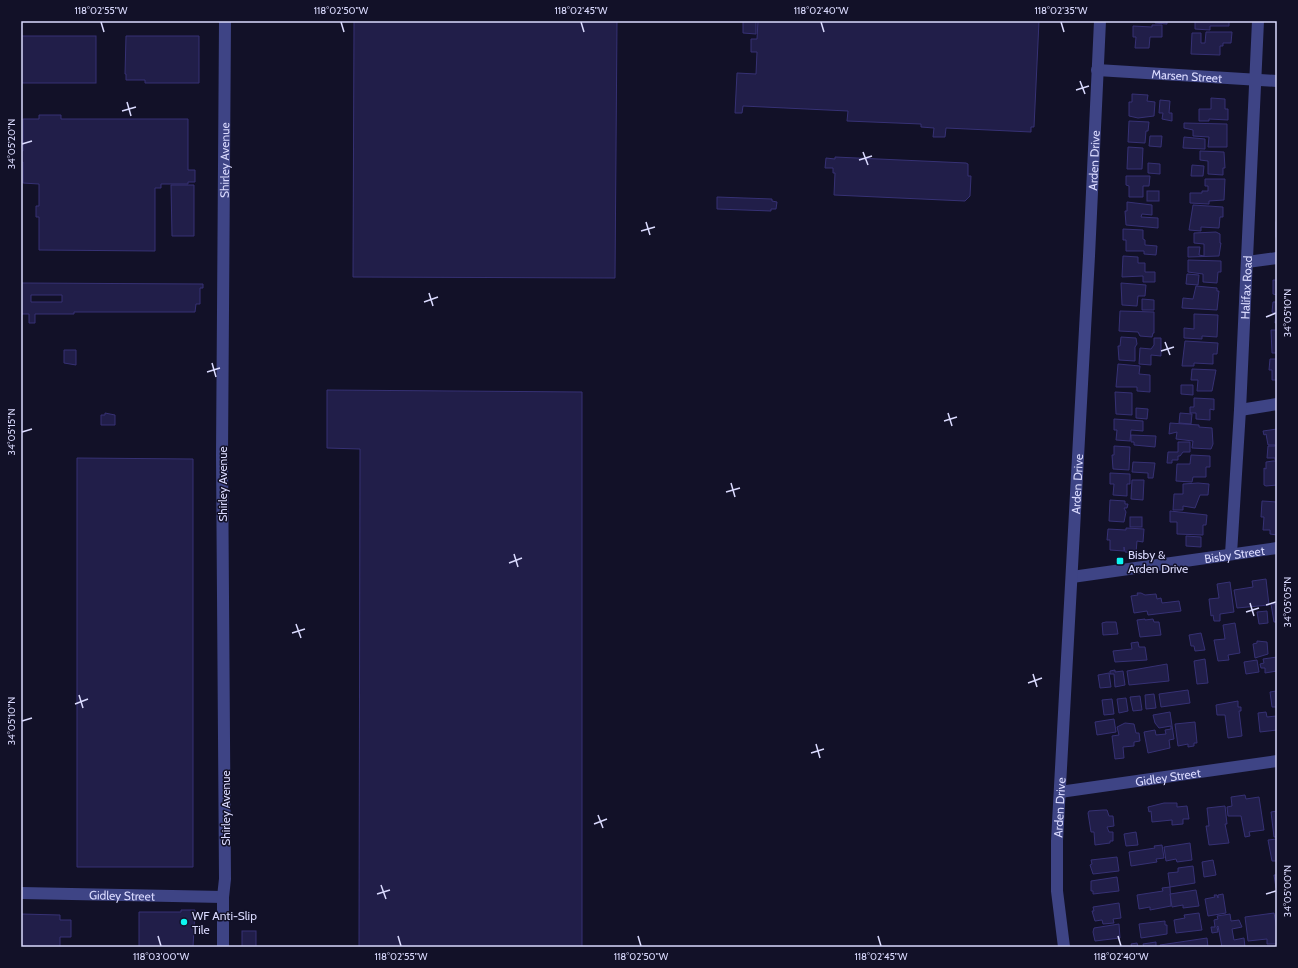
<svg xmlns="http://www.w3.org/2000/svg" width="1298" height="968" font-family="Cabin,sans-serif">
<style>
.building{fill:#211e49;stroke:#363174;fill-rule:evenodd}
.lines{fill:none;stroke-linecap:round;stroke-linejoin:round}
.minor{stroke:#3e4485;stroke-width:12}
.ticks{fill:none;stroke:#dadafe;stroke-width:1.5}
.poi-dot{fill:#0df6f1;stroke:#121128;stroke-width:1.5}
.labels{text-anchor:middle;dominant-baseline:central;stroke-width:3;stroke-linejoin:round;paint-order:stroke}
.street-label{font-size:12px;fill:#dadafe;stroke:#121128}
.poi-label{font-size:12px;fill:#dadafe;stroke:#121128;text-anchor:start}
.neatline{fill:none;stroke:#dadafe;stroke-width:1.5}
.ticks-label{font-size:10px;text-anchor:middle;fill:#dadafe}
</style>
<rect width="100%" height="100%" fill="#121128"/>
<g class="building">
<path d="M354,21H617L615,278L353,277Z"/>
<path d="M743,21H756V34L743,33Z"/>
<path d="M758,21H1039L1034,127H1031V132L946,128L945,137H933L934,128L921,127V124L847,121L848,111L743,106L742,113H735L737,73L756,74L757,52H751V39H757Z"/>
<path d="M1155,21H1167V24L1155,23Z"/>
<path d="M1195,21H1229V26H1210V30L1195,29Z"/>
<path d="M1152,25H1162V37H1150L1149,48H1135L1136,37H1133V26L1152,27Z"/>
<path d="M1206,32H1232L1231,43H1223V46H1220V55L1191,54L1192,33H1201V43H1205Z"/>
<rect x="21" y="36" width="75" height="47"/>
<path d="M126,36H199V83H145V80H126V74H125Z"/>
<path d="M1132,94L1148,95L1147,101L1155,102L1154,116L1138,118L1129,116V102H1132Z"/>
<path d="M1211,98L1225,99V109H1228V120L1209,119V121H1199V109H1211Z"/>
<path d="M1160,100L1170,101L1169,113H1172V121L1162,119L1163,113H1159Z"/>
<path d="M39,115H61V119H188V170H195V182H188V184H161V188H155V251L39,250V217H36V206H39V184L23,183V162H21V151H23V119H39Z"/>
<path d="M1129,121L1149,122L1148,131H1146L1145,143L1128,142Z"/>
<path d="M1184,123L1227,124V147H1208L1209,137L1193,136V130L1184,128Z"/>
<path d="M1150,136H1162L1161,147L1149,146Z"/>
<path d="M1184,137L1205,139V149L1183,148Z"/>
<path d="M1128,147L1143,148L1142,169H1127Z"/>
<path d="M1200,151L1224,152L1225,168H1223V175L1208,174V161L1200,160Z"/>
<path d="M835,157L966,163L968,164V176H971L970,196L965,201L834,195L835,173H833V168H825L826,158L835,159Z"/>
<path d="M1148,163L1160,164V174L1148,173Z"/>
<path d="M1192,165L1204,166L1203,176H1191Z"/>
<path d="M1126,176H1150L1149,186H1143V197H1129V186L1126,185Z"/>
<path d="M1205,179H1225L1224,200L1209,201V204L1190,203V193H1202V191H1208V186H1205Z"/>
<path d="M171,185H194V236H172Z"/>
<rect x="1147" y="191" width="12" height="10"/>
<path d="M717,197L772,199V201L777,202L776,209H771V211L717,209Z"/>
<path d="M1127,202L1152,205V215L1142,214L1141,217L1158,218V228L1126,225L1125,211H1127Z"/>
<path d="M1193,205L1223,207V217H1220L1219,228L1201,227V231L1189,230Z"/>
<rect x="1276" y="222" width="1" height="15"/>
<path d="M1123,229L1143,230V239L1145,240V245L1157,246L1156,255L1144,254V251H1126V240H1123Z"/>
<path d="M1216,232L1220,234V243H1221L1219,256L1188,257V247H1200L1199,255L1204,256V244L1194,243V233Z"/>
<path d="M1123,256L1138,257V263H1145V272H1155V282H1143V276L1122,277Z"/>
<path d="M1188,260L1221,261V272H1218L1217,283L1203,282V274L1188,272Z"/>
<path d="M1187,274L1199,275L1198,285L1186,284Z"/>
<path d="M1273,280H1277V295L1273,294Z"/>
<path d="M21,283L203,284V288H200V304H196L195,312H74V314H35V323H29V314H21ZM31,295H62V302H31Z"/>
<path d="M1121,283L1146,285L1145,296H1138L1137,306L1122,305Z"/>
<path d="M1196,286L1217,288V291H1219L1217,310L1182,308L1183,298L1193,299Z"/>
<path d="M1142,299L1154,300V310H1142Z"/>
<path d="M1273,302H1277V323H1275L1276,313L1272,312Z"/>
<path d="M1120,311L1154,312V333H1153L1152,337L1140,336L1138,332L1119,331Z"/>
<path d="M1194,314L1218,315L1217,337L1202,336V339L1184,338V328L1194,329Z"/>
<path d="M1271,330H1277V353H1272Z"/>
<path d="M1121,337L1136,338L1137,344L1135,347V361L1119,360L1118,346H1120Z"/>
<path d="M1154,338H1161V356L1151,355V365L1139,364L1140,348L1151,349L1154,345Z"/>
<path d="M1185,341L1218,343L1217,354H1213V364L1194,363V366H1182Z"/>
<path d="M64,350H76V365L64,363Z"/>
<path d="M1270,359H1277V380H1272V370H1269Z"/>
<path d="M1118,364L1140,366L1139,374L1150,375V392L1137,391V387H1116Z"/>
<path d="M1192,369L1216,370L1212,391H1197L1198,380H1191Z"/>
<path d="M1181,385H1193V395L1181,394Z"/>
<path d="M327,390L582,392V947H359L360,449L327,448Z"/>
<path d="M1115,392L1132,393V415L1116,414Z"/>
<path d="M1194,398L1214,399V410L1210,409V420L1196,419V413H1190V407H1194Z"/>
<path d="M1136,408L1148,409L1147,419L1136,418Z"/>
<path d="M105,413L115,415V425H101V415H105Z"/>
<path d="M1180,413L1192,414L1191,424L1179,423Z"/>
<path d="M1114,419L1143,421V431L1131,430L1130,441L1116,440L1117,430H1114Z"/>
<path d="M1170,423L1199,425V427L1212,428L1213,444L1211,449L1192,448L1193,441L1176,439L1177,432L1169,434Z"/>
<path d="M1277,429V460H1275V458H1267L1268,446H1275V445H1268L1266,434L1264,435L1263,431Z"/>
<path d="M1131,435L1156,436L1155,447L1134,445V442H1131Z"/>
<path d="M1178,442H1190V452H1183L1180,456H1178V460H1172V463H1167L1168,452H1178Z"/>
<path d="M1114,446L1130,447L1129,470L1113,469L1112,455H1114Z"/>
<path d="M1191,455L1210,456V467H1206V477H1193L1192,482L1176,481L1177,464H1190Z"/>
<path d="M77,458L193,459V867H77Z"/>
<path d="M1273,461H1277V485L1266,486L1264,485V468L1266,469V462Z"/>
<path d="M1133,462L1155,463L1153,478H1148V473L1132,472Z"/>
<path d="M1110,473L1130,474V484H1127V496L1113,495L1114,484H1110Z"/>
<path d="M1132,480H1144L1143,500L1131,499Z"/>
<path d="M1198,483L1209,484L1208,495H1200L1195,508L1183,506V510H1173L1174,494H1183V484Z"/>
<path d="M1110,500L1125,501V504H1128L1127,508H1124L1126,512L1124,522L1109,521Z"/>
<path d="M1262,501L1277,502V535L1270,534V530H1263L1264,517H1261Z"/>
<path d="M1170,511L1207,515L1206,525H1203V535L1177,534V522H1170Z"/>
<rect x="1130" y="517" width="12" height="10"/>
<path d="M1126,528L1144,529L1143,542L1137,541L1136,553L1125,552L1124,547V551L1110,550V540H1107L1108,529L1126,530Z"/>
<path d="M1186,536L1201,537V547L1186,546Z"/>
<path d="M1266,579L1269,605L1237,608L1234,590L1253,587L1252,581Z"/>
<path d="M1230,582L1234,612L1220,614V621H1214L1213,615L1211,616L1209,599L1219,598L1217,584Z"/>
<path d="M1137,593H1141L1145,595L1156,594L1157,599L1161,598L1162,603L1179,601L1181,611L1148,615L1147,611L1134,613L1131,596L1138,595Z"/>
<path d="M1271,604H1277V622H1274Z"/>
<path d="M1267,611L1268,623L1259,624L1257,612Z"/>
<path d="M1145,619V620L1153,619L1154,622H1159L1161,635L1140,637L1137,620Z"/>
<path d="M1106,622H1116L1118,634L1103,635L1102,623Z"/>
<path d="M1235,623L1240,653L1228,655L1229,660L1218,661L1214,640L1225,639L1223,625Z"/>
<path d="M1201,633L1205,650L1195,651L1194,646H1191L1189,635Z"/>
<path d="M1257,641L1267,642L1268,654L1255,658L1253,644L1257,643Z"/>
<path d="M1138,642L1139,647H1145L1147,660L1115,662L1113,651L1132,649L1131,643Z"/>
<path d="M1277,657V671L1265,673V668H1261L1260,664L1264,663L1263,659Z"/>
<path d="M1205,659L1208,683L1197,684L1194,661Z"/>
<path d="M1257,660L1259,672L1246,674L1244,662Z"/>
<path d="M1167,664L1169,681L1129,685L1127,671Z"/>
<path d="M1115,670V672L1123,671L1125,685L1115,687L1114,674H1110V671Z"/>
<path d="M1109,673L1111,687L1100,688L1098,675Z"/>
<path d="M1188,690L1190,703L1161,707L1159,694Z"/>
<path d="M1276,691L1277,707H1272L1270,692Z"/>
<path d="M1154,694L1156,708L1146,709L1145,695Z"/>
<path d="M1140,696L1142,710L1133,711L1130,697Z"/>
<path d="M1126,698L1128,711L1119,713L1117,699Z"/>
<path d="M1112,699L1114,714L1104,715L1102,700Z"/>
<path d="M1238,701V707H1241V711H1239L1242,736L1228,738L1225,715H1217L1216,705Z"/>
<path d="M1170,712L1174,739L1169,740L1170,748L1148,753L1144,732L1155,730L1156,735L1166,734L1165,730L1171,729V726L1159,728L1155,723L1153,715Z"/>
<path d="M1266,712L1267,717L1276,716L1277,730L1260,732L1258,713Z"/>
<path d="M1114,719L1116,732L1097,735L1095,722Z"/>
<path d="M1195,722L1197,743H1194V746L1188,747V744L1178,746L1175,724Z"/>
<path d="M1125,723L1134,724L1136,733H1139L1140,741L1134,742V746L1123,747L1124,758L1115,759L1112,736L1119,735L1117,727Z"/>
<path d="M1245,795L1246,799L1259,797L1264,830L1249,832L1250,836L1245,837L1241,816H1228L1227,807L1232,806L1231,797Z"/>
<path d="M1164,803H1177V807L1187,806L1189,819H1183V824L1172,825V820L1152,822L1151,811L1149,812L1148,807Z"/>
<path d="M1225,806L1227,824H1225L1229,843L1209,845L1206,826H1209L1207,808Z"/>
<path d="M1103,810H1107L1109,816H1113L1114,826L1107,827L1109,832H1113V841H1110V843L1095,845L1094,832H1091L1088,813L1089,811Z"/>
<path d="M1277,811V837H1274L1271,812Z"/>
<path d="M1136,832L1138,845L1126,846L1124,834Z"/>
<path d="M1277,839V861H1272L1268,840Z"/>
<path d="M1190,843L1192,860L1177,862L1176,859L1166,861L1164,847Z"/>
<path d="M1162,845L1164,858L1156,859L1157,862L1131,866L1129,852L1155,848L1154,846Z"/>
<path d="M1117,857L1119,871L1093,874L1090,865L1092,864L1091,860Z"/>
<path d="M1213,860L1216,875L1204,877L1202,862Z"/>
<path d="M1193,866L1195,883L1170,887L1168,873L1178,872V868Z"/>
<path d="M1274,875H1277V888H1276Z"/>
<path d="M1117,877L1119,891L1093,894V891H1091V881Z"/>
<path d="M1170,887L1171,906L1150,910V907L1139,909L1137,895L1163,891L1162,888Z"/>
<path d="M1196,890L1199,906L1183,908V905L1172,907L1170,894Z"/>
<path d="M1223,894L1226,913L1208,916L1205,899L1215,897L1214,895H1217L1218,898V895Z"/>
<path d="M1119,903L1121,918L1113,919L1114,923L1103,924L1102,920L1095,921L1092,911H1094L1093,907Z"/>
<path d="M181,910H195L193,947H139V912H181Z"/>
<path d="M1199,913L1202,930L1176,933L1174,920L1185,918L1184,915Z"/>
<path d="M1274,913L1277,929V944H1267V939L1248,941L1245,917Z"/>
<path d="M21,914L60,915V920H71V937H60V947H71H21Z"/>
<path d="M1230,914L1231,921L1239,920L1242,927L1232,929L1234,940L1244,938L1245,947H1222L1218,926L1217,927L1218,932L1212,933L1211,927H1215L1214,920L1218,919L1217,916Z"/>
<path d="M1165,921V925H1167V934L1141,938L1139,924Z"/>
<path d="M1119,924L1120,938L1095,941L1093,932L1094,928Z"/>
<rect x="242" y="931" width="14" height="16"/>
<path d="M1207,938L1208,947H1160V945Z"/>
<path d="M1156,942V947H1144L1143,944Z"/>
<path d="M1137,943L1138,947H1127H1132L1131,944Z"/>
</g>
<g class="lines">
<g class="minor">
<path id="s1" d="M1097,70L1277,81"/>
<path d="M1247,262L1277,258"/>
<path d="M1240,410L1277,404"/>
<path id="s2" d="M1231,554L1240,410L1258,21"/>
<path id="s3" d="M1072,577L1277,548"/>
<path id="s4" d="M1060,792L1277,761"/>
<path id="s5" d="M21,893L223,897"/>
<path id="s6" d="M223,947V897L225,879L222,455L225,21"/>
<path id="s7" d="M1064,947L1057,891V841L1089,256L1100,21"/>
</g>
</g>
<path class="ticks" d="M101,22L104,32M341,22L344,32M581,22L584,32M821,22L824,32M1061,22L1064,32M1080,81L1085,94M1076,90L1089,86M127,102L131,116M122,111L136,107M22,144L32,141M863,152L868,165M859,160L872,156M646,222L650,235M641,231L655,227M429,293L433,306M424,302L438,297M1266,317L1276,313M1165,342L1170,355M1161,351L1174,347M212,363L216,377M207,372L220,368M948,413L952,426M944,421L957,417M22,432L32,429M731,483L735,497M726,492L740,488M514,554L518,567M509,563L522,558M1250,603L1254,616M1266,605L1276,602M1246,612L1259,608M296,624L301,638M292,633L305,629M1033,674L1037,687M1028,683L1042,678M79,695L83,708M75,704L88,699M22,721L32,718M816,744L820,758M811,753L824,749M598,815L603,828M594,824L607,819M381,885L386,899M377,894L390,890M1266,894L1276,891M158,936L161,946M398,936L401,946M638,936L641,946M878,936L881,946M1118,936L1121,946"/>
<g class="poi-dot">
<rect x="1116" y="557" width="8" height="8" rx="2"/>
<circle cx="184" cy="922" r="4"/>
</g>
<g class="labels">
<g class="street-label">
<text stroke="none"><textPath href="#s1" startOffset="90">Marsen Street</textPath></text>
<text stroke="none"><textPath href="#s6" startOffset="787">Shirley Avenue</textPath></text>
<text stroke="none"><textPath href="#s7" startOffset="788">Arden Drive</textPath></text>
<text stroke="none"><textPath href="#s2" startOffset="267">Halifax Road</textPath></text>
<text transform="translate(222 484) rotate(-90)">Shirley Avenue</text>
<text stroke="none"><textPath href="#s7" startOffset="464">Arden Drive</textPath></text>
<text stroke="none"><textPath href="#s3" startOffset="164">Bisby Street</textPath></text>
<text stroke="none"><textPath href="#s4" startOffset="109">Gidley Street</textPath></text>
<text transform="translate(225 808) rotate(-90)">Shirley Avenue</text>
<text stroke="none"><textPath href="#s7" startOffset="140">Arden Drive</textPath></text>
<text stroke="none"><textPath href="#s5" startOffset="101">Gidley Street</textPath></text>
</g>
<g class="poi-label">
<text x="1128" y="554">Bisby &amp;<tspan x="1128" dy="14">Arden Drive</tspan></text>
<text x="192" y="915">WF Anti-Slip<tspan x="192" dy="14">Tile</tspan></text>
</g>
</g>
<rect width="1298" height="968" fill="none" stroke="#121128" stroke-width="44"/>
<rect x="22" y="22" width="1254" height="924" class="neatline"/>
<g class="ticks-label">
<text x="101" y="14">118°02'55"W</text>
<text x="341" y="14">118°02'50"W</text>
<text x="581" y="14">118°02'45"W</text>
<text x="821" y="14">118°02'40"W</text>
<text x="1061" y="14">118°02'35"W</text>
<text transform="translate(11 144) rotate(-90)" y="4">34°05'20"N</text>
<text transform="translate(1287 313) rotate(-90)" y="4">34°05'10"N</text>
<text transform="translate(11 432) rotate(-90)" y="4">34°05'15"N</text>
<text transform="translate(1287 602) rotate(-90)" y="4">34°05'05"N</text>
<text transform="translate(11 721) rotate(-90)" y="4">34°05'10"N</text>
<text transform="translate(1287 891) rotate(-90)" y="4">34°05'00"N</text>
<text x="161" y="960">118°03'00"W</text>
<text x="401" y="960">118°02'55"W</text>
<text x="641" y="960">118°02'50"W</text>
<text x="881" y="960">118°02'45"W</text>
<text x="1121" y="960">118°02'40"W</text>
</g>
</svg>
